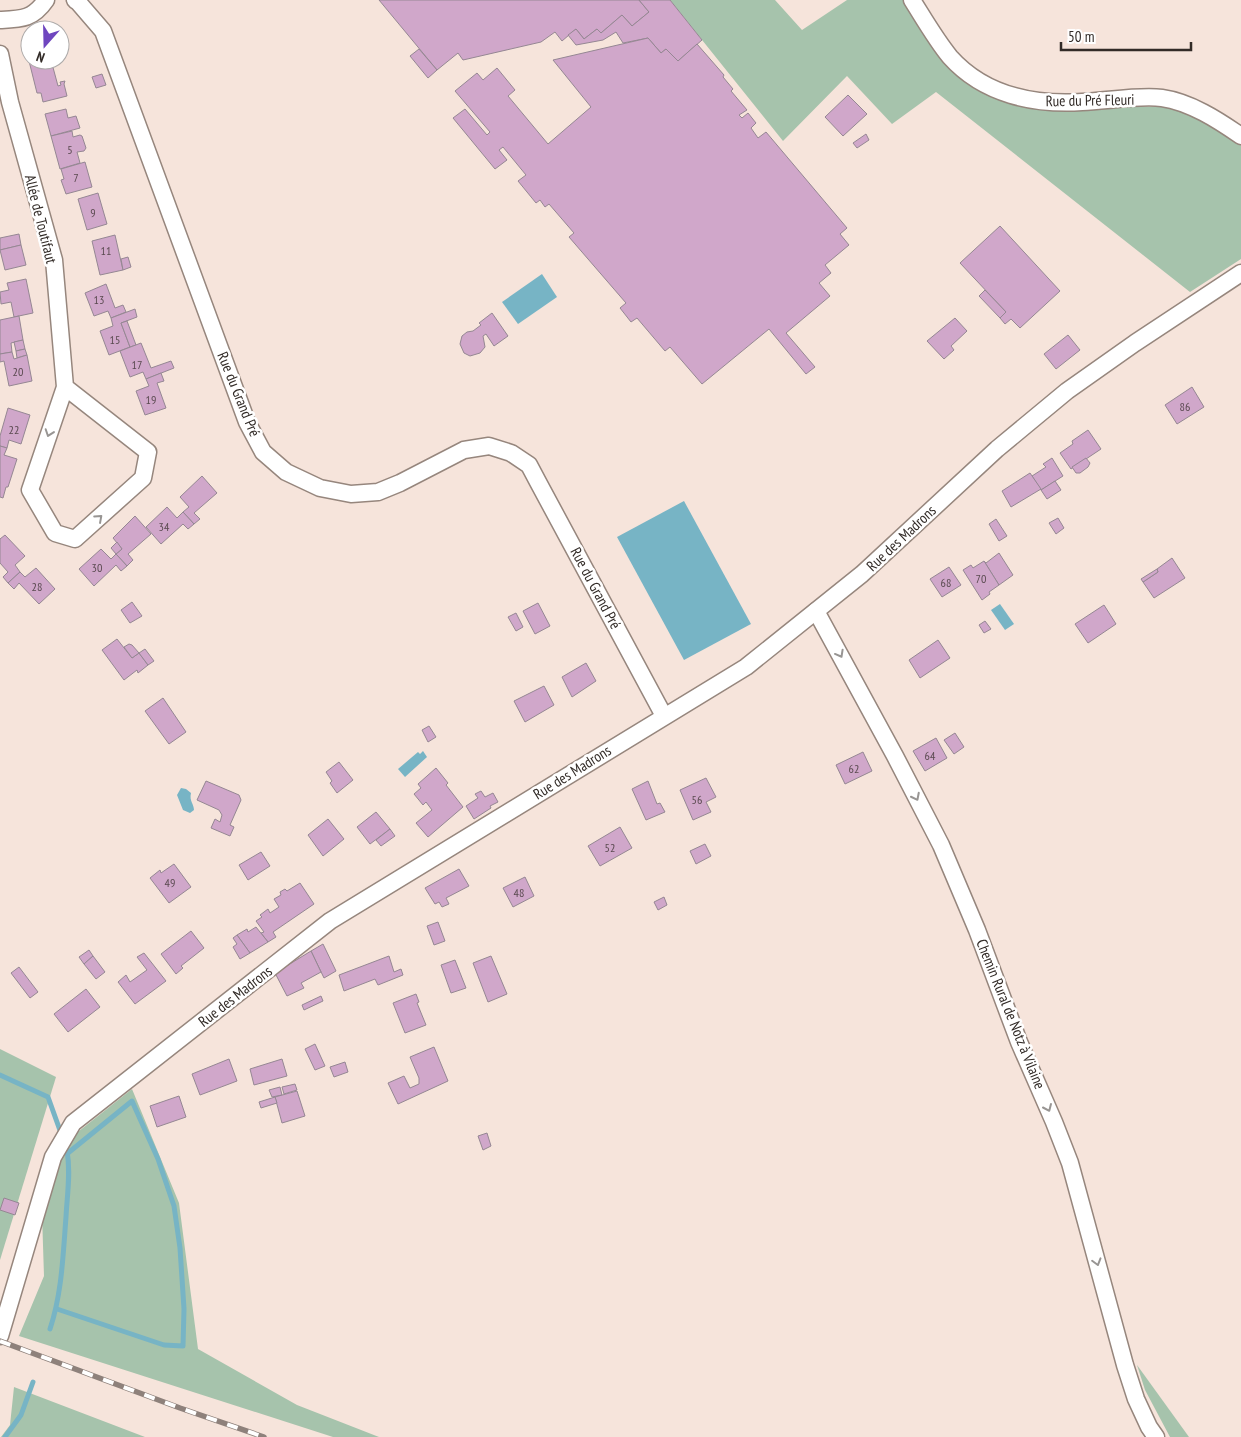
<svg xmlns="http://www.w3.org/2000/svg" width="1241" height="1437" font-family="'PT Sans Narrow',sans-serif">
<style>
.green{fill:#a6c3ac}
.water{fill:#77b4c5}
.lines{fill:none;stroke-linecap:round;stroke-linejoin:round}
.stream{stroke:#77b4c5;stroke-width:5}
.building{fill:#d0a7ca;stroke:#958793}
.minor-casing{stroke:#96867d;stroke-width:19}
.minor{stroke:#fff;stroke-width:16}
.rail-casing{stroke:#8e817b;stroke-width:5.5}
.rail{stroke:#fff;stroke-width:4;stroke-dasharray:11;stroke-linecap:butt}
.oneway{stroke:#989593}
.labels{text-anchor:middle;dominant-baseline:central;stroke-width:5;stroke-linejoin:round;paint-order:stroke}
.number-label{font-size:12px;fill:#5a4a50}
.street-label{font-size:15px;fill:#322b27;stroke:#fff}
</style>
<rect width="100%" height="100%" fill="#f6e4db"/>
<g class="green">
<path d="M670,0H775L802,30L847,0H906L968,80L1116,106L1167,107L1183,110L1213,125L1241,144V259L1190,292L936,92L892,124L847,76L783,141Z"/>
<path d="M0,1049L56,1077L0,1260Z"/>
<path d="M132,1089L179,1203L198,1349L297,1405L379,1437H333L19,1336L44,1276L42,1214L52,1174L74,1135Z"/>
<path d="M1137,1365L1189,1437H1170L1145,1390Z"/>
<path d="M14,1387L145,1437H1L10,1425Z"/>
</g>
<g class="water">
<path d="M542,274L557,297L518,324L502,302Z"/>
<path d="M684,501L751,624L684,660L617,537Z"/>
<path d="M1000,604L1014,624L1005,630L991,610Z"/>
<path d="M423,751L427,757L405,777L398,769L418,752L420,754Z"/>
<path d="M181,788L186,789L191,793C189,801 194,804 194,810L190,813L183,810L177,795Z"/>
</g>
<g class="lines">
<g class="stream">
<path d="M0,1075L48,1097L62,1136"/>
<path d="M57,1309L164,1345L183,1346L184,1309L180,1248L174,1206L158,1159L132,1101L68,1153"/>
<path d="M50,1329C62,1293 63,1255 66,1217C67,1196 71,1173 67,1151"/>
<path d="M5,1437L21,1415L33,1382"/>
</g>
</g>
<g class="building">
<path d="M379,0H639L649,12L632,26L622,15L601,33L597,29L584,39L576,29L562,41L555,32L541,42L463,60L458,53L437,70Z"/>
<path d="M639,0H670L702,40L678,61L666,49L661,53L648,38L623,43L616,32L603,40L576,45L568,35L576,29L584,39L597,29L601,33L622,15L632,26L649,12Z"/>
<path d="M648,38L661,53L666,49L678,61L697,44L724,75L723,77L733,89L731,91L747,110L739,115L742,118L748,113L756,123L751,128L758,138L766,132L847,228L840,234L849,245L825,265L831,273L819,283L830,296L786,333L815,367L806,374L769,329L702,384L670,347L665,351L637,318L631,322L620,308L626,303L569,237L574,233L549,204L545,207L540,200L536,203L518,181L526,175L503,147L499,150L507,160L495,169L453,118L465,109L487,135L490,132L455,91L477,73L483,80L497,68L515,90L508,96L548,144L591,107L553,60Z"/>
<path d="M419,49L437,70L428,78L410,56Z"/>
<path d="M33,60H51L58,86L61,85L60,82L65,81L64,84L67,96L43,102L41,93H37L29,61Z"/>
<path d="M102,74L106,85L96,88L92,77Z"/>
<path d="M848,95L867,114L843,136L825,117Z"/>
<path d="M66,109L68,118L76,116L80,128L51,136L45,114Z"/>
<path d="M72,131L73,137L80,135L82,136L86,148L84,151L77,152L80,163L60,169L51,136Z"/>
<path d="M866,134L869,140L857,148L853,143Z"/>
<path d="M85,162L92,187L66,194L61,180L64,179L61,169Z"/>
<path d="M98,193L107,224L87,230L78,199Z"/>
<path d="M1000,226L1060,291L1020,328L1011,319L1005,324L1000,318L1006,312L960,263Z"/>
<path d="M19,234L21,245L0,250V238Z"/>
<path d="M115,235L123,270L100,275L92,241Z"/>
<path d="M21,245L26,265L5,270L0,250Z"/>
<path d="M128,257L131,267L123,270L121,259Z"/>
<path d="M26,279L33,313L14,317L11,302L1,304L0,292L9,290L7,283Z"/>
<path d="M106,284L115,308L123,305L126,312L111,318L108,311L94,316L85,293Z"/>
<path d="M985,290L1006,312L1000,318L979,296Z"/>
<path d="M135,309L137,317L121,323L130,347L109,355L100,331L113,326L111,318Z"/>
<path d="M492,313L508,336L494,346L486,334L483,336L485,347L480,353L470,356L464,353L460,344L462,336L467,332L473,331L481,325L479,323Z"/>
<path d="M19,316L23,340L11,343L12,352L0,354V320Z"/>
<path d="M955,318L967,331L951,346L954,350L944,359L927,341Z"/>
<path d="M127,321L136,345L130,347L121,323Z"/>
<path d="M1068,335L1080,350L1056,369L1044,354Z"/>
<path d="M23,340L25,349L16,351L14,342Z"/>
<path d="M141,343L151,368L171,361L174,368L146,379L143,372L130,377L120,351Z"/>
<path d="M25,349L27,355L17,358L16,351Z"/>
<path d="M12,352L14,359L27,355L32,381L9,386L4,361L0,362V354Z"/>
<path d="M161,373L164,381L157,383L166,408L145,415L136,391L149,386L146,379Z"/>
<path d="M1192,387L1204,407L1177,424L1165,405Z"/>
<path d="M8,408L30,415L21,444L9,440L7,448L0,446V436Z"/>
<path d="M1088,430L1101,449L1071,469L1060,453L1073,444L1072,441Z"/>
<path d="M0,446L7,448L4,455L17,459L8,487H6L3,498L0,497Z"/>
<path d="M1052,458L1063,476L1041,490L1032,476L1046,467L1043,464Z"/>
<path d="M1086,458L1090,463L1088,467L1080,473H1076L1072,467Z"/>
<path d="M1030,473L1041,489L1011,507L1002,491Z"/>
<path d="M202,476L217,493L194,513L200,519L194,524L183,512L189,507L180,497Z"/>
<path d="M1055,481L1061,490L1047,499L1041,490Z"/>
<path d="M167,507L177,518L183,512L194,524L188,529L183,524L161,544L146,527Z"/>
<path d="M135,516L151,534L128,554L133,560L127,566L116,554L122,549L113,538Z"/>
<path d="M1058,518L1064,528L1056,534L1049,523Z"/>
<path d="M996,519L1007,536L999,541L989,524Z"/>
<path d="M5,535L25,556L15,565L20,572L8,583L3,577L8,572L0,563V539Z"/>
<path d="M117,542L122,549L116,554L111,548Z"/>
<path d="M101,549L111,559L116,554L127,566L121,571L116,565L94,586L79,569Z"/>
<path d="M999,553L1013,575L999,585L984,561L986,563Z"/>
<path d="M1172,558L1185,578L1154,598L1143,582L1158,572L1157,569Z"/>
<path d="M984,561L999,585L989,592L990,594L982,600L963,570L971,565L973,568Z"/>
<path d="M949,567L961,585L942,597L930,579Z"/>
<path d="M36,568L55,589L39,604L19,583L14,589L8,583L20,572L25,577Z"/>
<path d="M1157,569L1158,572L1143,582L1141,579Z"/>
<path d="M132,602L142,616L130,623L121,610Z"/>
<path d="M538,603L550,626L535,634L523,611Z"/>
<path d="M1104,605L1116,624L1088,643L1075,624Z"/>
<path d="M516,613L523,627L516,631L508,617Z"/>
<path d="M985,621L991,629L984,633L979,625Z"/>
<path d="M117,639L132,658L139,653L148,665L138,673L137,670L124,680L102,650Z"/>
<path d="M938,640L950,658L920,678L909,660Z"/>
<path d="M129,644L132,645L139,653L132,658L124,647Z"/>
<path d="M145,649L154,661L148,665L139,653Z"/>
<path d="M586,663L596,681L572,697L562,677Z"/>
<path d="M544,686L554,705L525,722L514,701Z"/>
<path d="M163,698L186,732L169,744L145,711Z"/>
<path d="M429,726L436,737L428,742L422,730Z"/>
<path d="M955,733L964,747L954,754L944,740Z"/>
<path d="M936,738L947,758L925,771L913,751Z"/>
<path d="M863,752L872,771L845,784L836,765Z"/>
<path d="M339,762L353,780L337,793L330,783L332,781L326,772Z"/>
<path d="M436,768L448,783L446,785L463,807L428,837L416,823L432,810L426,802L423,805L414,794L421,788L418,784Z"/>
<path d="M706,778L716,797L706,802L711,812L693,820L680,790Z"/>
<path d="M206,781L239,795L241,800L230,825L234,827L230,836L211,828L215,819L220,822L222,815L219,810L197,800Z"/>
<path d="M648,781L657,804L660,803L665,812L646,820L632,789Z"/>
<path d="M481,791L485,797L493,793L498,802L490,806L491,808L474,819L466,806L478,798L475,794Z"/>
<path d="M376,812L390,829L370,844L357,827Z"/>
<path d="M328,819L344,839L323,856L308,835Z"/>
<path d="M620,827L632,848L600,866L588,846Z"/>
<path d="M390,829L395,836L381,846L376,840Z"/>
<path d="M705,844L711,856L696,864L690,851Z"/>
<path d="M261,852L270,866L248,880L239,865Z"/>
<path d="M174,864L191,887L169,903L150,878L160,870L161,873Z"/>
<path d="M459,869L469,886L446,898L449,904L442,907L439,902L435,904L425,888Z"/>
<path d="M525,877L534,896L513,907L503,888Z"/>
<path d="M300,883L314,904L273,932L276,937L268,942L261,933L264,932L256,921L262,917L260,915L268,909L270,913L279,907L274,899L281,895L280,892L285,889L287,891Z"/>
<path d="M664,897L667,905L658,910L654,902Z"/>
<path d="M438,922L445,941L434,945L427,926Z"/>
<path d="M256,927L268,942L250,953L237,935L247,929L248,932Z"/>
<path d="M191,931L204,948L181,966L183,968L176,974L161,954Z"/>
<path d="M237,935L250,953L240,959L233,947L237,944L233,938Z"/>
<path d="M323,944L336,971L324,978L311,951Z"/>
<path d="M89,950L93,956L84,964L79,957Z"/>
<path d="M311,951L321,972L301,983L304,988L287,996L275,973Z"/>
<path d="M144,953L166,981L135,1004L118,982L126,975L130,982L147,970L137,957Z"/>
<path d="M93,956L105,972L96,979L84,964Z"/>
<path d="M389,956L394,972L401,969L403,975L378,985L375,979L344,991L339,975Z"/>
<path d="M491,956L507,994L488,1002L473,963Z"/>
<path d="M455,960L466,988L451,993L441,965Z"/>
<path d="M19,967L38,992L30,998L11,973Z"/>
<path d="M86,989L100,1007L68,1032L54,1014Z"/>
<path d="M416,994L419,1002L417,1003L426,1025L405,1033L393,1003Z"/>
<path d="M321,996L323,1001L304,1010L302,1005Z"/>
<path d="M315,1044L325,1066L315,1070L305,1049Z"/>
<path d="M434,1047L448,1081L398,1104L388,1083L404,1076L410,1088L419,1084V1078L410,1057Z"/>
<path d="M229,1059L237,1081L200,1095L192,1074Z"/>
<path d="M282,1059L287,1076L254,1085L250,1069Z"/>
<path d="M345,1062L348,1072L334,1077L330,1067Z"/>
<path d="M295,1084L297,1090L284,1094L282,1087Z"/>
<path d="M280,1087L282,1095L272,1097L269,1090Z"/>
<path d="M297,1091L305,1116L282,1123L275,1097Z"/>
<path d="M179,1096L186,1117L157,1127L150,1106Z"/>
<path d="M275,1097L277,1103L261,1108L259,1102Z"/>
<path d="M487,1133L491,1146L483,1150L478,1136Z"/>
<path d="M4,1198L19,1203L15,1215L0,1210Z"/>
</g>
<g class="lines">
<defs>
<g id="minor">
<path d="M75,0L78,2L103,31L247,422L263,452L286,472L320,488L351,494L378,492L400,483L464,450L489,446L511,453L529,465L538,482L664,716"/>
<path d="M912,0C924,19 936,40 950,57C984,95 1034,105 1082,102C1107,101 1139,95 1162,98C1190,102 1218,120 1241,136"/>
<path d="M0,20C22,19 33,19 46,0"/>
<path d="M0,54L10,102L54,260L65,387L30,490L55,533L75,539L143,478L148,452L65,387"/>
<path d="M816,611L895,756L941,845L977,930L1019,1042L1054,1122L1070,1163L1125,1365L1136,1399L1149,1427L1156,1437"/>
<path d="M0,1336L53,1157L73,1123L330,921L746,667L862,574L997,449L1067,391L1135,343L1241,273"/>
</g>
</defs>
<use href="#minor" class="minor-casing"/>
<use href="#minor" class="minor"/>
<defs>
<path id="rail" d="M0,1341L180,1408L264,1437"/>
</defs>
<use href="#rail" class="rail-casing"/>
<use href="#rail" class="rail"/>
</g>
<defs><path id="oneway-chevron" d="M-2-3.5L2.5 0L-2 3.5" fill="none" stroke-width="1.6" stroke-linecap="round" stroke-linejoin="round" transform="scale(1.25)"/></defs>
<g class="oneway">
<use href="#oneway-chevron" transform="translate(49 433) rotate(109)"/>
<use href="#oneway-chevron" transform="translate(99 518) rotate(-42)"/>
<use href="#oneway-chevron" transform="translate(840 654) rotate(61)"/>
<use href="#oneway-chevron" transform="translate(916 797) rotate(63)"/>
<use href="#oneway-chevron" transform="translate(1048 1108) rotate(66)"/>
<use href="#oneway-chevron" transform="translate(1097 1262) rotate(74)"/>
</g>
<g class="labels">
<g class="number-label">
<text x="70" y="149">5</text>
<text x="76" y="177">7</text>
<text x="93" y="212">9</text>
<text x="106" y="250">11</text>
<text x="99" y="299">13</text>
<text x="115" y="339">15</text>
<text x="137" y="364">17</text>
<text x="18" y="371">20</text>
<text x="151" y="399">19</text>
<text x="1185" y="406">86</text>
<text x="14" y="429">22</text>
<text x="164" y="526">34</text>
<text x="97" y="567">30</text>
<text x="981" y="578">70</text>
<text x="946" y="582">68</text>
<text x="37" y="586">28</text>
<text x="930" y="755">64</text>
<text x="854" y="768">62</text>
<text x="697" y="799">56</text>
<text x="610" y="847">52</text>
<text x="170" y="882">49</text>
<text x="519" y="892">48</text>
</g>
<g class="street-label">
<text transform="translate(1090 100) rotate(-1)">Rue du Pré Fleuri</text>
<text transform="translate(41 219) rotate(76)">Allée de Toutifaut</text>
<text transform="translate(239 394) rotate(68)">Rue du Grand Pré</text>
<text transform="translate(901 538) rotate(-43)">Rue des Madrons</text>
<text transform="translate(596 588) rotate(62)">Rue du Grand Pré</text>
<text transform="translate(572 772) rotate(-32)">Rue des Madrons</text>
<text transform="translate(235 996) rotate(-38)">Rue des Madrons</text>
<text transform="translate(1011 1014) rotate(68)">Chemin Rural de Notz à Vilaine</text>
</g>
</g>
<g transform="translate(45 45) rotate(200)"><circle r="24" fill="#ffffff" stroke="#adaaa9"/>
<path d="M0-4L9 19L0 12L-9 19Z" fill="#6f46bf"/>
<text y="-8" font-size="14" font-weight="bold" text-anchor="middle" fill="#322b27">N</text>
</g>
<path d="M1061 42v8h130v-8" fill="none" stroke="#322b27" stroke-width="2.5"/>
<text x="1068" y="42" font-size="15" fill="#322b27" stroke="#ffffff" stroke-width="4" paint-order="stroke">50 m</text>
</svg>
